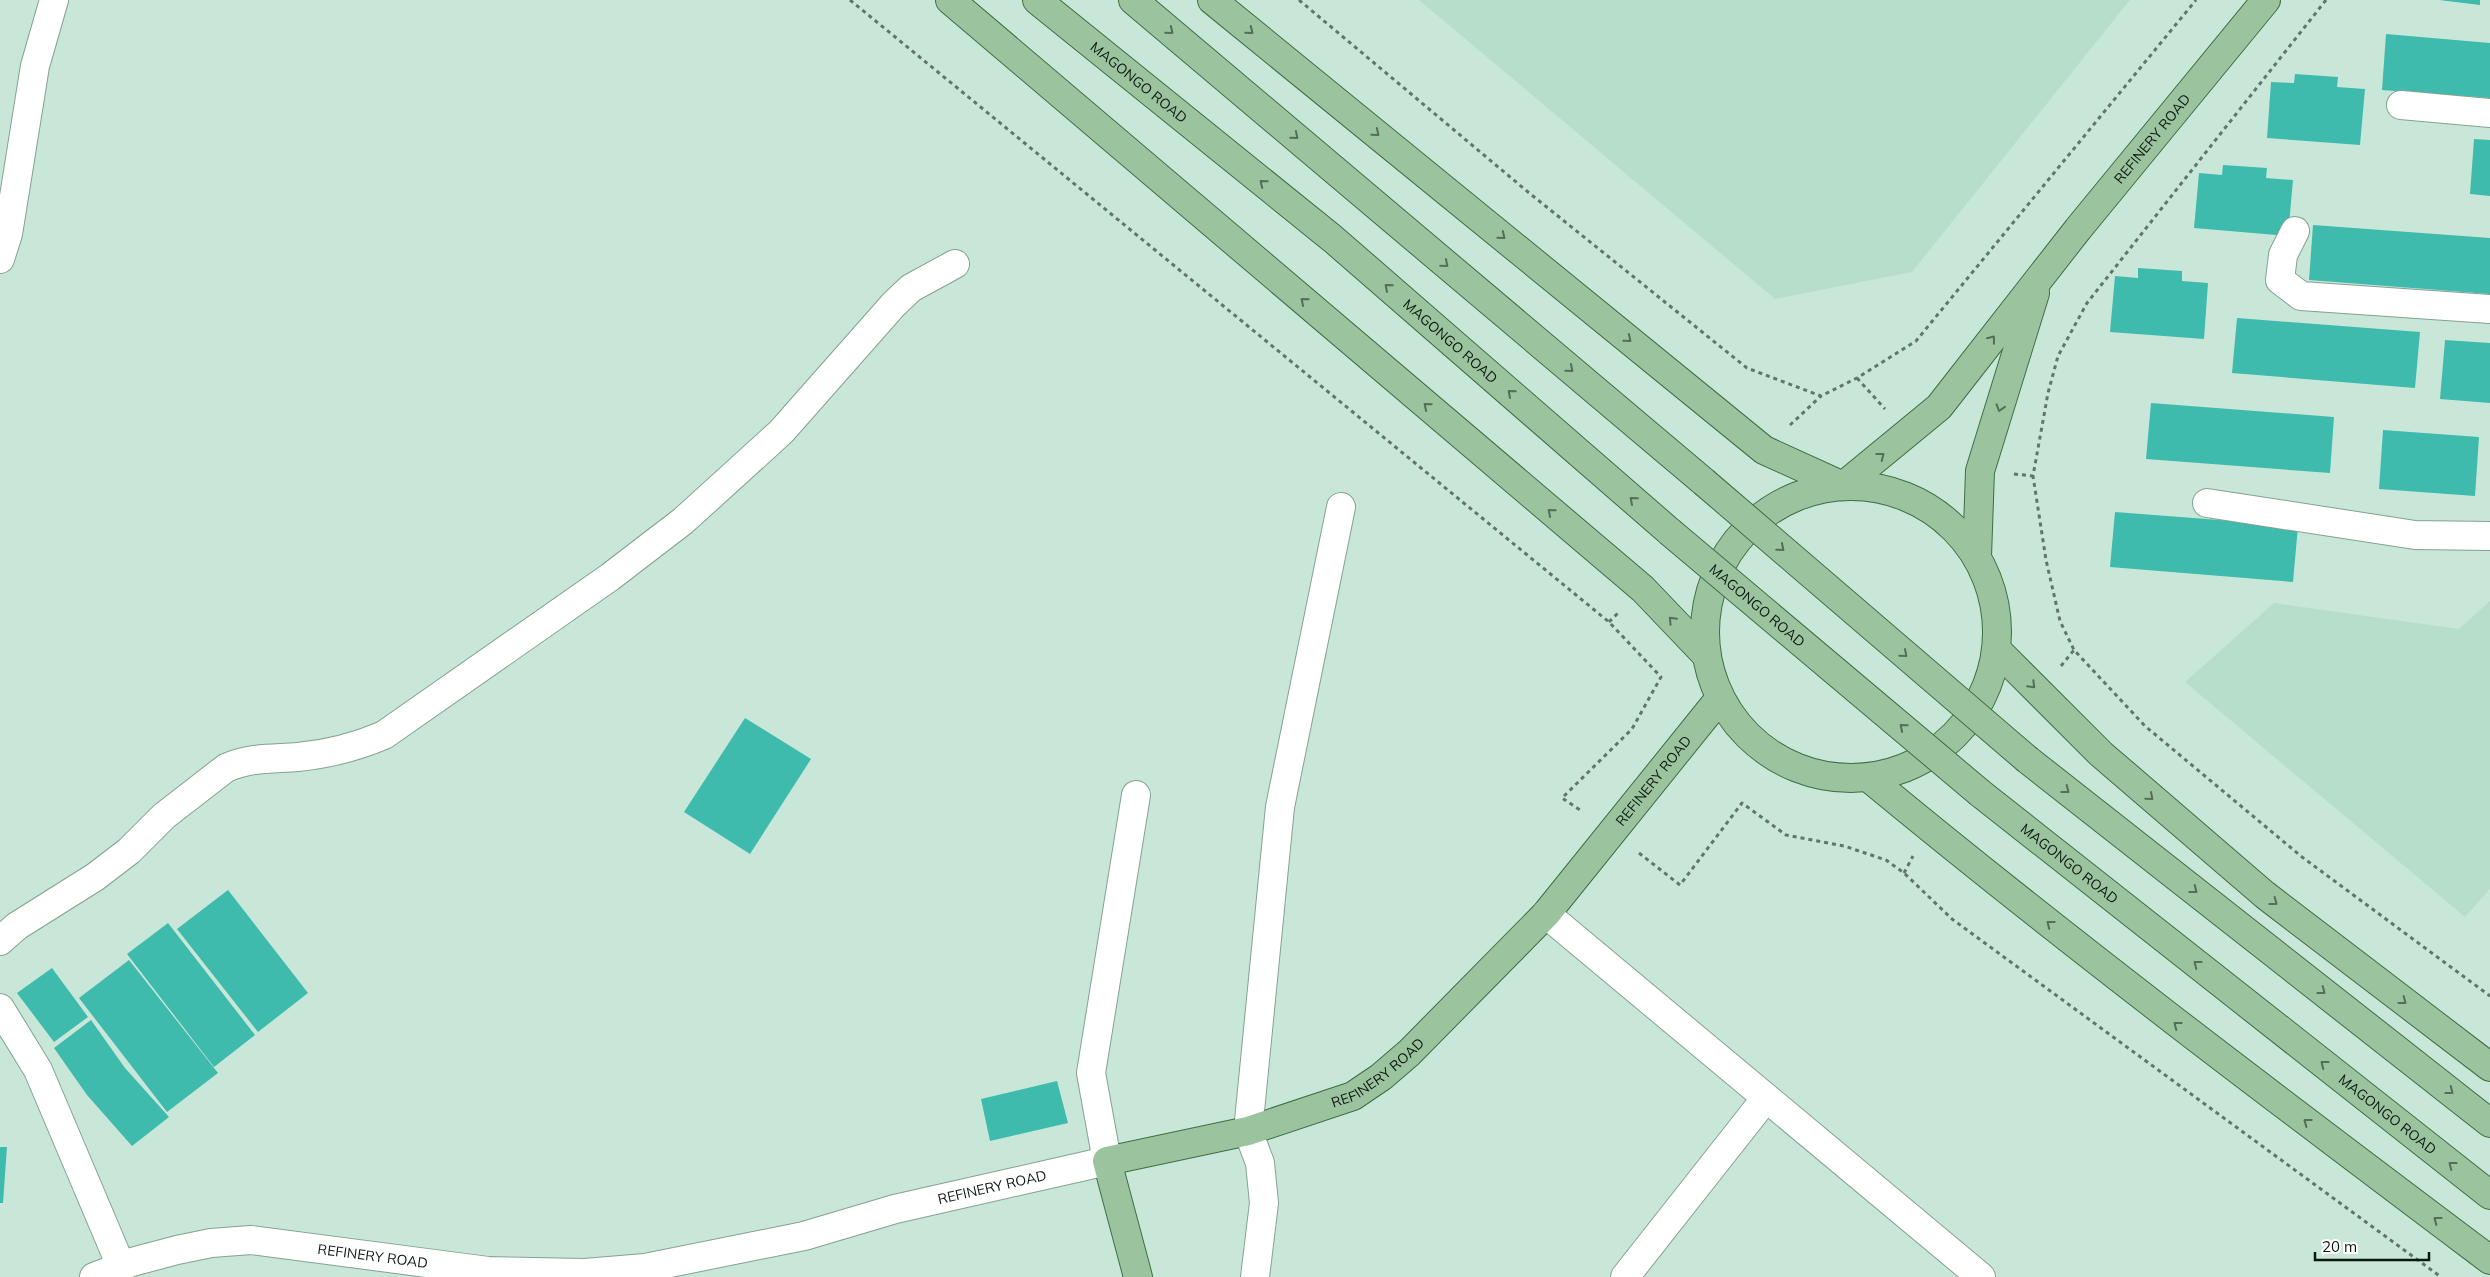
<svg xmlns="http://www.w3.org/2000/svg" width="2490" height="1277" font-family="Mulish,sans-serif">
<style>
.built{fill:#b7decb}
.building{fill:#3ebbad}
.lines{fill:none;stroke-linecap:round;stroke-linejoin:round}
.minor-casing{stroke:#84a193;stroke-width:30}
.major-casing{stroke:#3e6e43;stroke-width:30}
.path{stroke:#61756b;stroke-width:3;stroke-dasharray:4 4;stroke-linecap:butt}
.minor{stroke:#fff;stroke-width:28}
.major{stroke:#9bc49e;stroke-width:28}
.major-bridge-casing{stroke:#3e6e43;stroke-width:30;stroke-linecap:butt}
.major-bridge{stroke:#9bc49e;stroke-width:28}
.oneway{stroke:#546e58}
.labels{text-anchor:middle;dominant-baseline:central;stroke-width:4;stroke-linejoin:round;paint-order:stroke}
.street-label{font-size:14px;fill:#0c1712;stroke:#fff}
</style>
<rect width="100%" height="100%" fill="#c9e7d8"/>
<g class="built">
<path d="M1419,0H2130L1912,272L1775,299Z"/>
<path d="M2490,601V889L2465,917L2185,682L2274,603L2459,629Z"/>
</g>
<g class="building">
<path d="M2439,0H2480V5Z"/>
<path d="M2386,34L2490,43V98L2382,90Z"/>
<path d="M2295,74L2338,77L2337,87L2365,89L2360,145L2267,138L2271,82L2294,83Z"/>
<path d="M2474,139L2490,140V196L2470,194Z"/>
<path d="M2223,165L2267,168L2266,178L2293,180L2288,236L2194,228L2199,173L2222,175Z"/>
<path d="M2313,225L2490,238V294L2309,280Z"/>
<path d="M2138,268L2182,271V281L2208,283L2204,339L2110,332L2115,276L2138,278Z"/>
<path d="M2237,318L2420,332L2415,388L2232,373Z"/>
<path d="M2445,340L2490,343V403L2440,399Z"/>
<path d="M2151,403L2334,417L2330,473L2146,459Z"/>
<path d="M2383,430L2479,437L2475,496L2379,489Z"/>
<path d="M2115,512L2298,526L2293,582L2110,567Z"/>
<path d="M745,718L811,759L750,854L684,812Z"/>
<path d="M228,890L308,993L258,1032L177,929Z"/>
<path d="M168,923L255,1035L214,1067L127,954Z"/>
<path d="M129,960L218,1073L167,1112L79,998Z"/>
<path d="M52,968L88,1017L54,1042L17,993Z"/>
<path d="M91,1020L125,1068L169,1117L132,1146L87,1095L54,1048Z"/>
<path d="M1057,1081L1068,1123L990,1141L981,1099Z"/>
<path d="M0,1147H7L3,1203H0Z"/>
</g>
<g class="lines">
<defs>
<g id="minor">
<path d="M2401,105L2490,113"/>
<path d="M2295,231L2283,255L2280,280L2301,296L2490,309"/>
<path d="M0,259L8,234L35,66L54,0"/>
<path d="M2207,503L2415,535L2490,536"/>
<path d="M1546,914L1981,1277"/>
<path d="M0,941L17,926L95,877L129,851L164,816L226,768C250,757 273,759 298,757C328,754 356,747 384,735L610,577L683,521L781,432L894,304L911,288L955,264"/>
<path d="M0,1008L38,1070L121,1266"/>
<path id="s1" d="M94,1277L132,1262L177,1250L211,1243L251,1240L488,1271L585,1273L645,1268L804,1236L895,1209L1107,1161L1091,1073L1136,795"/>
<path d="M1255,1277L1264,1203L1260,1163L1248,1131L1280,807L1341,507"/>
<path d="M1625,1277L1766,1098"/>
</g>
<g id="major">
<path d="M950,0L1643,589L1706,655"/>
<path id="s2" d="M1037,0L1333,239L1670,532"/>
<path d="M1133,0L1704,482"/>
<path id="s3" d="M1212,0L1764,450L1843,486L1939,407L2078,229L2266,0"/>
<circle cx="1851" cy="632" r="146"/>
<path d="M1977,557L1980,471L2035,293"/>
<path d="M1998,651L2101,754L2265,895L2490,1067"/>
<path d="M2028,760L2490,1123"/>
<path d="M1869,778C2071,945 2280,1102 2490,1260"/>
<path id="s4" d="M1980,793L2490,1195"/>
<path id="s5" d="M1138,1277L1107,1161L1248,1131L1353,1096L1381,1077L1409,1053L1546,914L1720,698"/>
</g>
</defs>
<use href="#minor" class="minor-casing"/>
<use href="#major" class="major-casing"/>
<g class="path">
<path d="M850,0L1609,622L1661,677L1632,729L1562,798L1583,812"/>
<path d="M1299,0L1528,192L1747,368L1821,396L1857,378L1916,341L2196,0"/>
<path d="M2326,0L2087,303L2058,356L2048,393L2033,476L2046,560L2060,621L2074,650L2145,726L2302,857L2490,996"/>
<path d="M1857,378L1885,409"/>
<path d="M1790,425L1821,396"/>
<path d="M2014,474L2033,476"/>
<path d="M1609,622L1619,612"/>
<path d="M2061,666L2074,650"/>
<path d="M1639,853L1680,885L1742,803L1786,835L1844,846L1886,860L1904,873L1952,919L2441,1277"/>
<path d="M1904,873L1913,856"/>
</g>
<use href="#minor" class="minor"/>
<use href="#major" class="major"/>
<defs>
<g id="major-bridge">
<path d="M1704,482L2028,760"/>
<path id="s6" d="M1670,532L1980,793"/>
</g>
</defs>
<use href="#major-bridge" class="major-bridge-casing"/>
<use href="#major-bridge" class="major-bridge"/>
</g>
<defs><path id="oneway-chevron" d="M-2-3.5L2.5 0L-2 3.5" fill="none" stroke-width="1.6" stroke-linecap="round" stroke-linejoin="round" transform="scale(1.25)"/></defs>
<g class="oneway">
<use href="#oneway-chevron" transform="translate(1170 31) rotate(40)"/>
<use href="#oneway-chevron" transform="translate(1250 31) rotate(39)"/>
<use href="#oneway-chevron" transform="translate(1376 133) rotate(39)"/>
<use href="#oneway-chevron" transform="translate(1295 136) rotate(40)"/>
<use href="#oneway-chevron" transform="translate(1263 183) rotate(-141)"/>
<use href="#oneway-chevron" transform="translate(1502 236) rotate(39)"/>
<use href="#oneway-chevron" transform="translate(1445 264) rotate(40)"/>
<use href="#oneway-chevron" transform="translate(1388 287) rotate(-139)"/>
<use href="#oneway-chevron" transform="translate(1304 301) rotate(-140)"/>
<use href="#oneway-chevron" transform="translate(1628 339) rotate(39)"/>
<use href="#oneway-chevron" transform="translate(1992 339) rotate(-52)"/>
<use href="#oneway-chevron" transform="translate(1570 369) rotate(40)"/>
<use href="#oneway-chevron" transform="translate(1511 393) rotate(-139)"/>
<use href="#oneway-chevron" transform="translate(1427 406) rotate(-140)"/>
<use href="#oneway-chevron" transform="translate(2000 408) rotate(107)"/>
<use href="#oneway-chevron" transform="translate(1881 456) rotate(-38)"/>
<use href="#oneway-chevron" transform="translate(1633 500) rotate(-139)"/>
<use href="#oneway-chevron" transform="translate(1551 512) rotate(-140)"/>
<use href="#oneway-chevron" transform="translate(1781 548) rotate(41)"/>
<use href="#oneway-chevron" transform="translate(1672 620) rotate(-134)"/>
<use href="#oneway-chevron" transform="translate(1904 654) rotate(41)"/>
<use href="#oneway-chevron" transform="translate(2032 685) rotate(45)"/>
<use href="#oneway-chevron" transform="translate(1903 727) rotate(-140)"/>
<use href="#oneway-chevron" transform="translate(2066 790) rotate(38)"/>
<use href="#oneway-chevron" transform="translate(2150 797) rotate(41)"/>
<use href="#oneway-chevron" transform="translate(2194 890) rotate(38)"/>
<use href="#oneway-chevron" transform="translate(2274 902) rotate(37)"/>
<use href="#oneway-chevron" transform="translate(2050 924) rotate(-142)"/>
<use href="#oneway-chevron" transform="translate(2197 964) rotate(-142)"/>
<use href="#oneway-chevron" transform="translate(2322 991) rotate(38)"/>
<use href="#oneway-chevron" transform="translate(2403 1001) rotate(37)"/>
<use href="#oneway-chevron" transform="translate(2177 1025) rotate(-142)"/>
<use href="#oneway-chevron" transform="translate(2324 1064) rotate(-142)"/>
<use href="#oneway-chevron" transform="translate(2450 1091) rotate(38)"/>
<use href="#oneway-chevron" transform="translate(2307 1122) rotate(-143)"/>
<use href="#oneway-chevron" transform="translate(2452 1165) rotate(-142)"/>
<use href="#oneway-chevron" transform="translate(2437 1220) rotate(-143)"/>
</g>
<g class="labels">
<g class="street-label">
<text stroke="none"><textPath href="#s2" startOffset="131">MAGONGO ROAD</textPath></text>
<text stroke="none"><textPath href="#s3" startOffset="1266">REFINERY ROAD</textPath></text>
<text stroke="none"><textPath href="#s2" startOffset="536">MAGONGO ROAD</textPath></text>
<text stroke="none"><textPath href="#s6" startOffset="114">MAGONGO ROAD</textPath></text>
<text stroke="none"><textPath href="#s5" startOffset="812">REFINERY ROAD</textPath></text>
<text stroke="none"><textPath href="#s4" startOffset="114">MAGONGO ROAD</textPath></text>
<text stroke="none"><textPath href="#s5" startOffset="408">REFINERY ROAD</textPath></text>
<text stroke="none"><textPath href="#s4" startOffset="519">MAGONGO ROAD</textPath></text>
<text stroke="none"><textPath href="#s1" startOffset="915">REFINERY ROAD</textPath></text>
<text stroke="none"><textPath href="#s1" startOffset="285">REFINERY ROAD</textPath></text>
</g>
</g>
<path d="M2315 1252v8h114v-8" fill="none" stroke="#0c1712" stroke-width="2.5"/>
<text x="2322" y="1252" font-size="15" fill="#0c1712" stroke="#ffffff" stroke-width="4" paint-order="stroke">20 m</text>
</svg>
